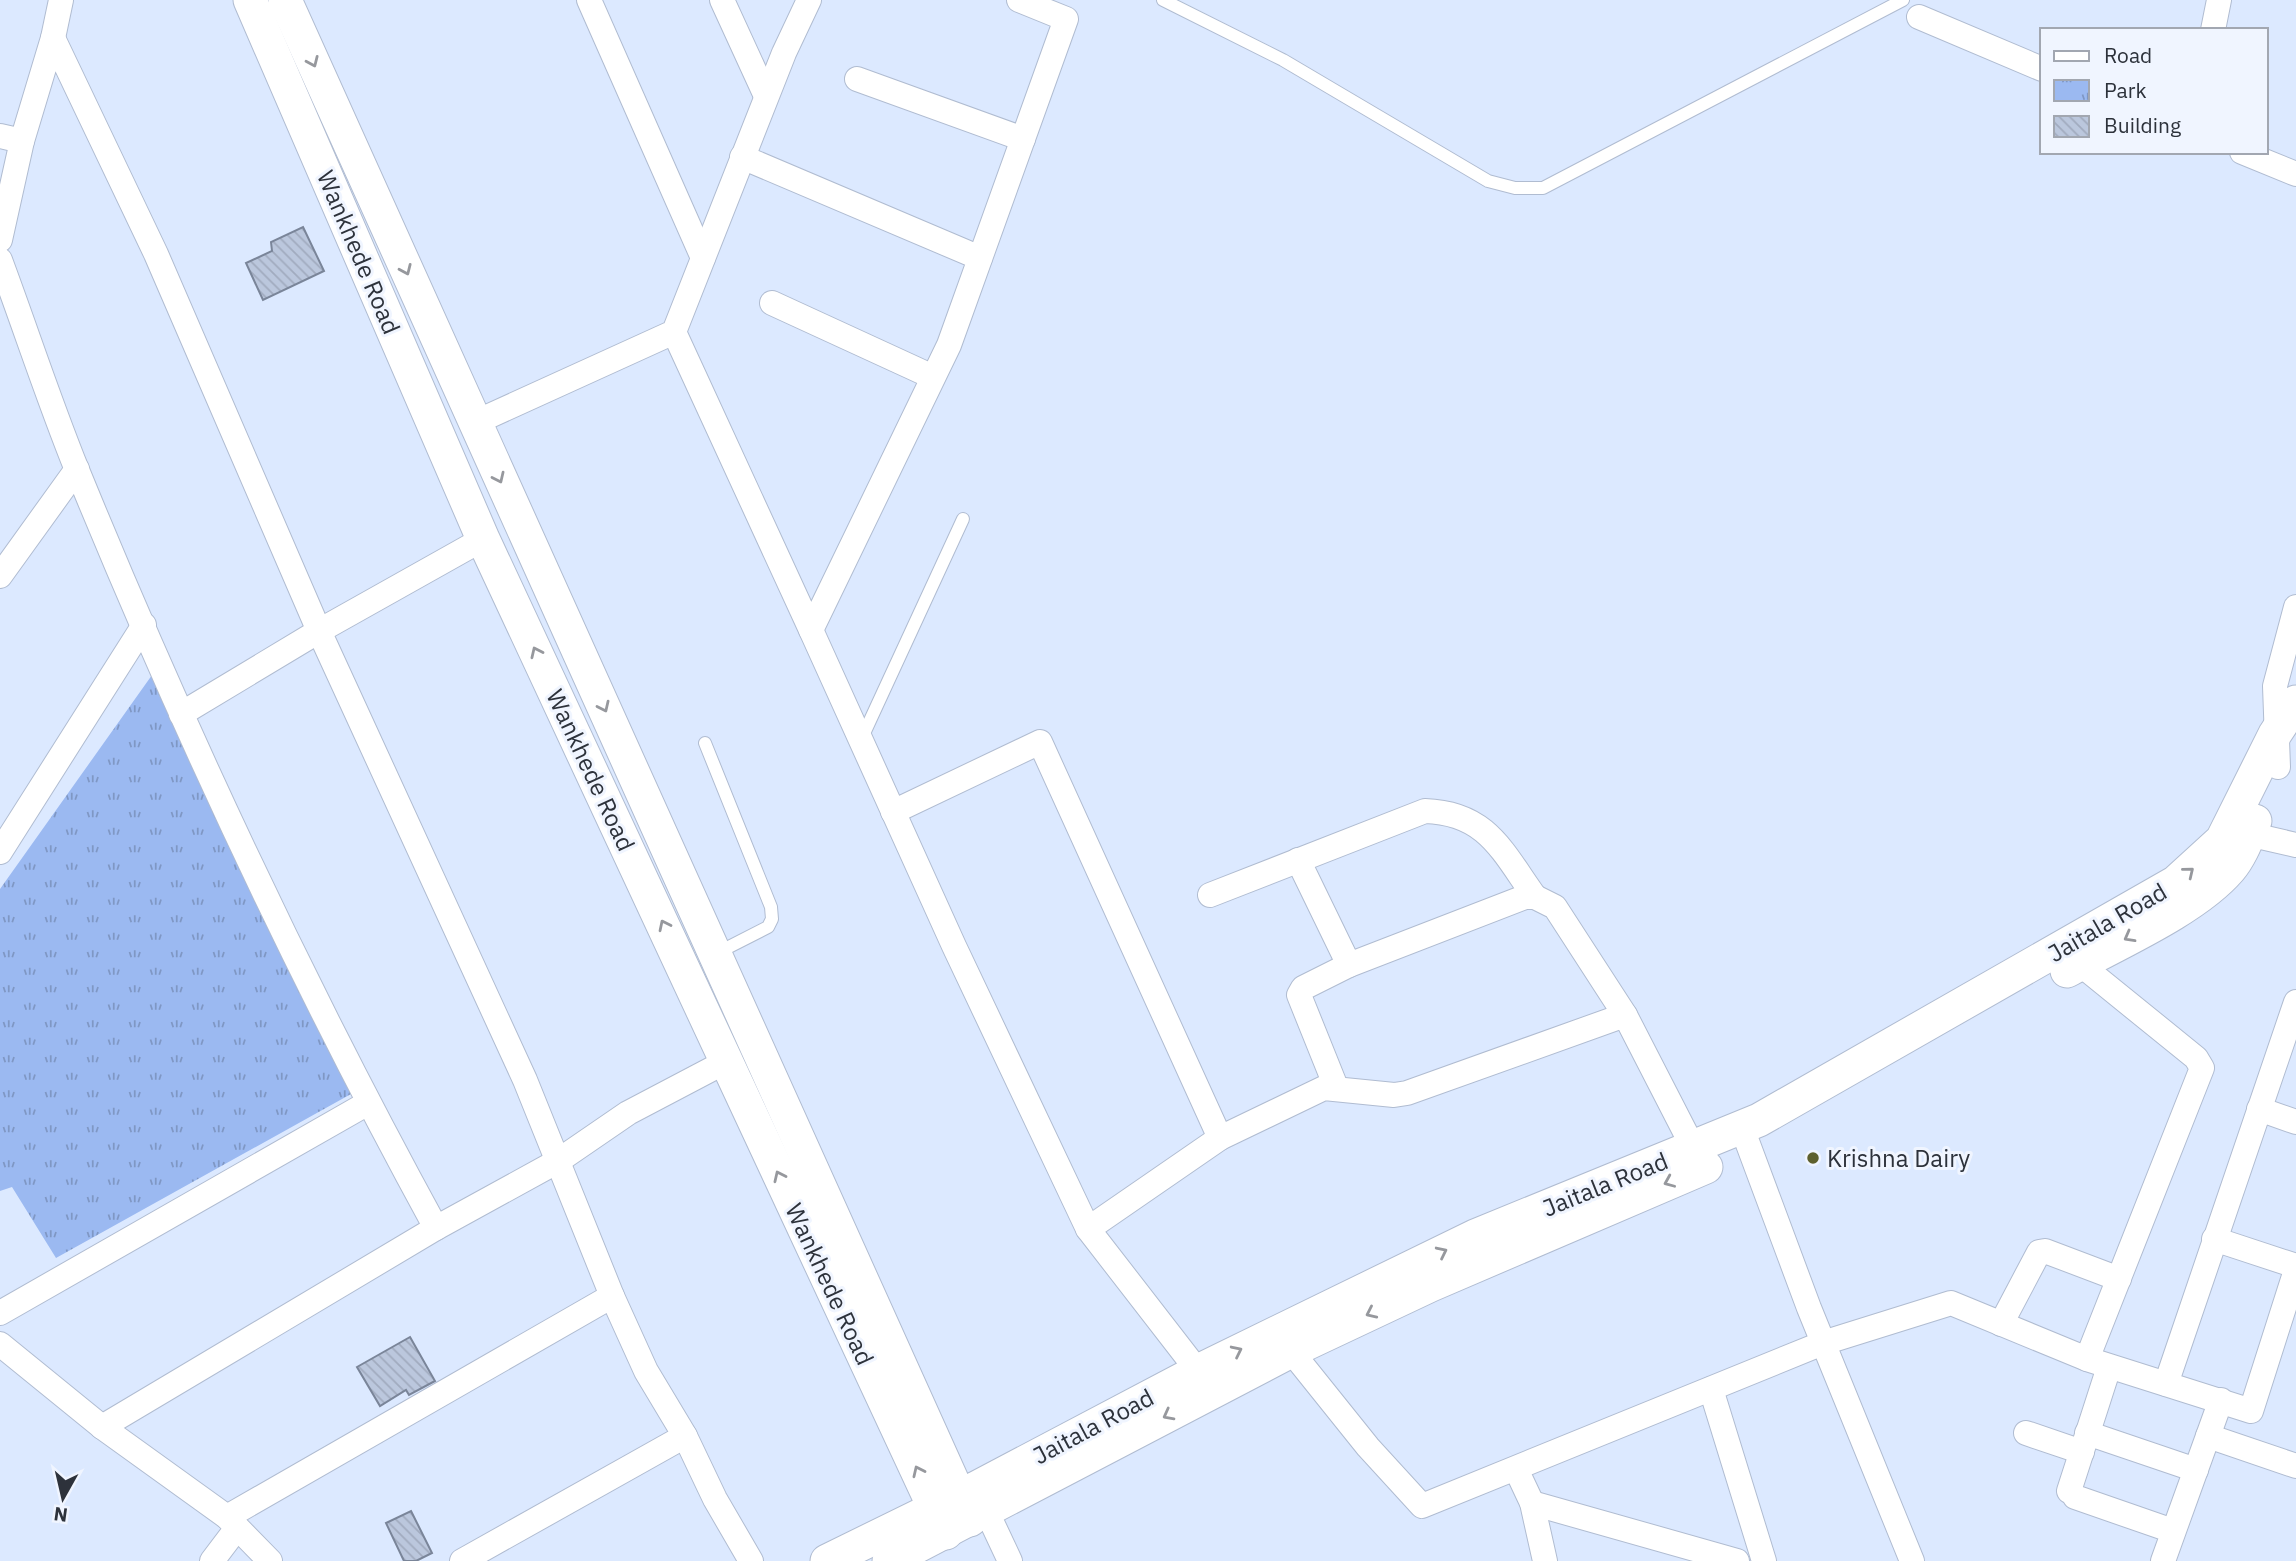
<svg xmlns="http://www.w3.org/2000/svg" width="2296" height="1561" font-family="'IBM Plex Sans',sans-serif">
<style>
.park{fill:url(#park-tufts)}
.building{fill:url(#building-back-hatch);stroke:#7a8599;stroke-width:2}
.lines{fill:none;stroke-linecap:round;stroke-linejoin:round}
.lane-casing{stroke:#b0bcd1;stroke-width:14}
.street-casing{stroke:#b0bcd1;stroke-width:26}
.secondary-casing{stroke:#b0bcd1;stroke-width:35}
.lane{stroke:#fff;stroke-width:12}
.street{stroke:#fff;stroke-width:24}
.secondary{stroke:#fff;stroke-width:33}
.oneway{stroke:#96989d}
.poi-dot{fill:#5d602e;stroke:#f0f5ff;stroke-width:2.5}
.labels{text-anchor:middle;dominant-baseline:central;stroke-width:6;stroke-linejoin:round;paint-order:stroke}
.street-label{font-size:24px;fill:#2d323b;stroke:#f0f5ff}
.poi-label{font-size:24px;fill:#2d323b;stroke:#f0f5ff;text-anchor:start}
</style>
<defs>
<pattern id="park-tufts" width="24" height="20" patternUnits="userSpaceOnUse" patternTransform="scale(1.75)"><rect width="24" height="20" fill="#9bb9f1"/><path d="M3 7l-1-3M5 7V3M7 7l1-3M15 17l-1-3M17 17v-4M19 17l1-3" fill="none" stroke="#7f97c4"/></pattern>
<pattern id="building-back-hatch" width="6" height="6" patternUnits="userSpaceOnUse" patternTransform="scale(1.75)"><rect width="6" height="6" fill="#bbc7dd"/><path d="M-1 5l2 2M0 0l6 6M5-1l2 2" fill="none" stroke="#a1abbf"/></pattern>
</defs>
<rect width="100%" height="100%" fill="#dce9ff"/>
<path class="park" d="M157,668L351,1094L56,1258L12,1187L0,1191V889Z"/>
<g class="building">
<path d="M303,227L324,271L263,300L246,263L272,251L271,242Z"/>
<path d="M410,1337L435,1381L409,1395L406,1390L380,1406L357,1367Z"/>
<path d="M411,1511L432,1553L416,1561H404L386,1523Z"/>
</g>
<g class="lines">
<defs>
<g id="lane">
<path d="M1163,0L1283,60L1488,181L1515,188H1543L1903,0"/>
<path d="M861,740L963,519"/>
<path d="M705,743L771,907L772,919L768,927L717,953"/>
</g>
<g id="street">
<path d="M589,0L703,258"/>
<path d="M722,0L766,96"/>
<path d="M1919,17L2042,69"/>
<path d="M2213,30L2219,0"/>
<path d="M53,38L61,0"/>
<path d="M857,79L1023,139"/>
<path d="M0,136L22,141L53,38L156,254L319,631L525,1080L612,1296L646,1371L685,1436L462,1561"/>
<path d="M2242,152L2296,174"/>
<path d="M742,157L980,258"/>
<path d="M0,240L22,141"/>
<path d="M0,260C26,330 49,401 77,470C183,729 302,983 436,1228L102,1427"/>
<path d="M772,303L933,377"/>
<path d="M674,332L811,630L949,345L1066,19L1019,0"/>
<path d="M474,423L674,332L784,53L809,0"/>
<path d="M0,576L77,469"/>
<path d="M811,630L954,946L1088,1229L1208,1384"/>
<path d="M181,714L319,631L483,539"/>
<path d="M2278,767L2275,686L2296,607"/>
<path d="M893,812L1040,742L1220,1138L1088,1229"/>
<path d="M2235,831L2296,845"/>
<path d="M0,852L144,625"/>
<path d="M1298,860L1349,965L1525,897H1535L1555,907L1625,1015L1700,1161"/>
<path d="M1210,895L1425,811C1487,813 1502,851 1535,897"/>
<path d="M2080,964L2196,1058L2202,1068L2087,1359L2251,1411L2296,1270"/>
<path d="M1336,1087L1299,995L1303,988L1349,965"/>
<path d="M2259,1109L2296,1122"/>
<path d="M1742,1128L1809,1308L1912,1561"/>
<path d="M1220,1138L1324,1088L1394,1095L1407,1093L1625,1015"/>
<path d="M436,1228L558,1161L628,1113L725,1062"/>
<path d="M2214,1239L2296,1266"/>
<path d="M0,1313L368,1103"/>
<path d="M2001,1324L2039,1252L2045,1251L2119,1279"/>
<path d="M0,1344L102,1427L227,1517L270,1561"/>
<path d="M1291,1351L1368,1447L1422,1506L1823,1343L1951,1303L2087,1359"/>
<path d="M2166,1384L2296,1002"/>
<path d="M1711,1389L1764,1561"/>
<path d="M2026,1433L2082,1452"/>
<path d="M2087,1433L2196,1470"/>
<path d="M685,1436L715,1499L751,1561"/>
<path d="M2208,1436L2296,1466"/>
<path d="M1516,1469L1532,1503L1545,1561"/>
<path d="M2069,1491L2109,1367"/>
<path d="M979,1495L1010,1561"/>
<path d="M2075,1497L2173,1531"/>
<path d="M1532,1503L1737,1561"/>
<path d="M227,1517L612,1296"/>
<path d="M212,1561L237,1528"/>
<path d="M2163,1561L2221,1400"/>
</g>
<g id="secondary">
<path d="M250,0L483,539L946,1533"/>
<path d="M285,0L970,1520"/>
<path d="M2067,971C2116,944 2195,910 2230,869C2241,856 2248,837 2255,821"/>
<path d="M827,1561L976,1488L1198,1371L1475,1236L1759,1120L2176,882L2222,840L2275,734L2296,702"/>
<path d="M889,1561L1291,1351L1431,1285L1706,1167"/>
</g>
</defs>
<use href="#lane" class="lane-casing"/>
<use href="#street" class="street-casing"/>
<use href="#secondary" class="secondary-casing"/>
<use href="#lane" class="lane"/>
<use href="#street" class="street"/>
<use href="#secondary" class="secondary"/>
</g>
<defs><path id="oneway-chevron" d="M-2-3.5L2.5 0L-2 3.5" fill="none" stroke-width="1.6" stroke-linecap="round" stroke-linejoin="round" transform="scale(1.75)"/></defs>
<g class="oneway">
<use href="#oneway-chevron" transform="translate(313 62) rotate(66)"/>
<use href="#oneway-chevron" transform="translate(406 270) rotate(66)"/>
<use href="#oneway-chevron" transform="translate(499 478) rotate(65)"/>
<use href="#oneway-chevron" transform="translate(536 652) rotate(-115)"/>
<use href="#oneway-chevron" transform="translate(604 707) rotate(65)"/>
<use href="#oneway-chevron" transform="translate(2189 872) rotate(-39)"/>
<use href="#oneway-chevron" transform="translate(664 925) rotate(-116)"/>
<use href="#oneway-chevron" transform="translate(2129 937) rotate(151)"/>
<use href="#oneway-chevron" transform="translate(779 1176) rotate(-115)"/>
<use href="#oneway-chevron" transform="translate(1669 1182) rotate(157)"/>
<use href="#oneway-chevron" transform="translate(1442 1252) rotate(-26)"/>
<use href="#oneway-chevron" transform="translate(1371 1313) rotate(155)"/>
<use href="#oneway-chevron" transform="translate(1237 1351) rotate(-26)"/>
<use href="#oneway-chevron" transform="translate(1168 1415) rotate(152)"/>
<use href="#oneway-chevron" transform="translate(918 1471) rotate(-115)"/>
</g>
<circle class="poi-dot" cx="1813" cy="1158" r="7"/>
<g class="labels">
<g class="street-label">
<text transform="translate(359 252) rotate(67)">Wankhede Road</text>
<text transform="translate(591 770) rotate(65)">Wankhede Road</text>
<text transform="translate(2107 922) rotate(-30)">Jaitala Road</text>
<text transform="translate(1605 1184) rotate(-22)">Jaitala Road</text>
<text transform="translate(830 1284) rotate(65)">Wankhede Road</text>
<text transform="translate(1093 1426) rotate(-28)">Jaitala Road</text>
</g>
<g class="poi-label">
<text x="1827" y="1158">Krishna Dairy</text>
</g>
</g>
<rect x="2040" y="28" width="228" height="126" fill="#f0f5ff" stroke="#a2a7b1" stroke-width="2"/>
<rect x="2054" y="51" width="35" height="10" fill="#ffffff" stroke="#a2a7b1" stroke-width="2"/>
<text x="2104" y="63" font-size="21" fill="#2d323b">Road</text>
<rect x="2054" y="80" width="35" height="21" fill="url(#park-tufts)" stroke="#a2a7b1" stroke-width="2"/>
<text x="2104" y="98" font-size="21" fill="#2d323b">Park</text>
<rect x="2054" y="116" width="35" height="21" fill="url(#building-back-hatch)" stroke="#a2a7b1" stroke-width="2"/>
<text x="2104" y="133" font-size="21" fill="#2d323b">Building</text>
<g transform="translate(63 1498) rotate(188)" stroke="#f0f5ff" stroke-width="5" paint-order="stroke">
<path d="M0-5L12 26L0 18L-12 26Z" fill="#2d323b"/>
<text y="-10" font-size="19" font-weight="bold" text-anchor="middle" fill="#2d323b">N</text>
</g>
</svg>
